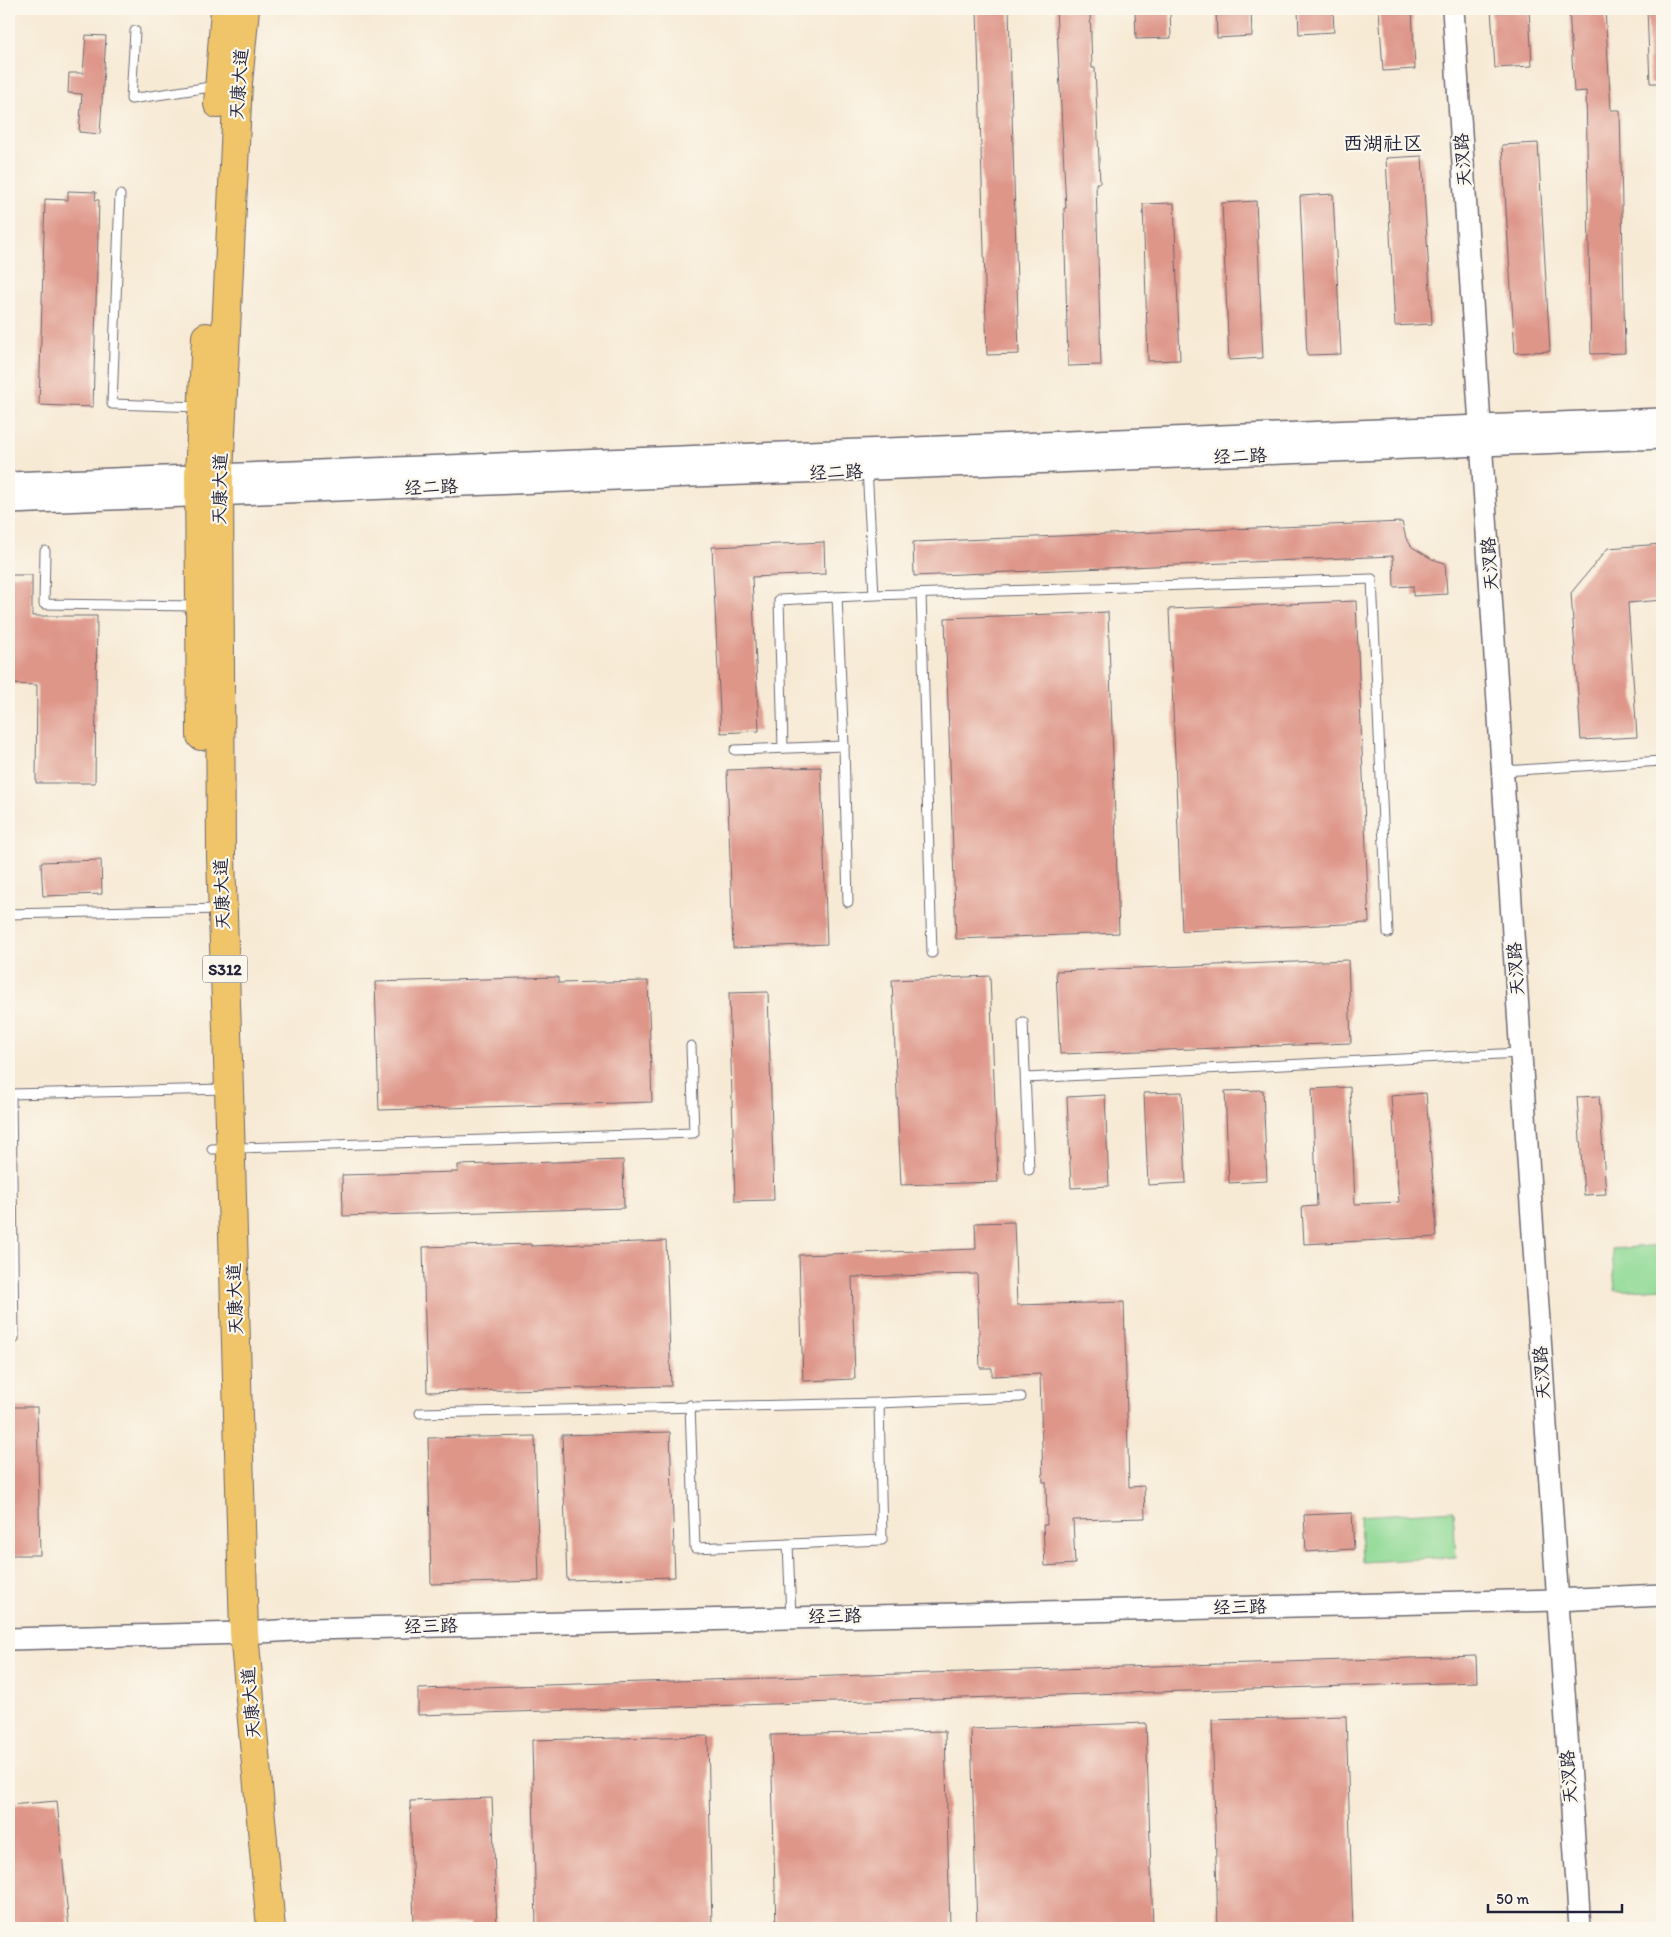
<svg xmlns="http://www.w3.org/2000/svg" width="1671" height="1937" font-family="Itim,'LXGW WenKai TC',sans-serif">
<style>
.green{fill:#91da96;stroke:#5a7e68}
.building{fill:#de9689}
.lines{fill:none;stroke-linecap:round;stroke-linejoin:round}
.service-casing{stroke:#6d6871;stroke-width:11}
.tertiary-casing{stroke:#6d6871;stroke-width:24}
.primary-casing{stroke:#6d6871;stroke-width:30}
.service{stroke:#fff;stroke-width:9}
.tertiary{stroke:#fff;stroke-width:21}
.primary{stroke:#f0c469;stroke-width:28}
.labels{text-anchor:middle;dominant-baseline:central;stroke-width:4.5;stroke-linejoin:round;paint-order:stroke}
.shield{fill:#fbf7ec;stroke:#636270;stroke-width:1}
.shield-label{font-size:16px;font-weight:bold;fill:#22223b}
.street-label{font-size:18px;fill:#22223b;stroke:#fbf7ec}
.quarter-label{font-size:20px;fill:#22223b;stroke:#fbf7ec}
</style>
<rect width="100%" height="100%" fill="#fbf7ec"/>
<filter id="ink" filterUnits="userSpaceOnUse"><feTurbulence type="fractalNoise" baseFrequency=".02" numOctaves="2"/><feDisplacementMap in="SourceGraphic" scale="10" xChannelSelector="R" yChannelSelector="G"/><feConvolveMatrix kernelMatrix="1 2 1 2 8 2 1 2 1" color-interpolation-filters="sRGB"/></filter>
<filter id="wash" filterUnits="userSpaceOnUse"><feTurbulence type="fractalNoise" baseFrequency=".0096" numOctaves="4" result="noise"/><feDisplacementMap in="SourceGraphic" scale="20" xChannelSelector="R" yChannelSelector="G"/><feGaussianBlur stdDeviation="1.12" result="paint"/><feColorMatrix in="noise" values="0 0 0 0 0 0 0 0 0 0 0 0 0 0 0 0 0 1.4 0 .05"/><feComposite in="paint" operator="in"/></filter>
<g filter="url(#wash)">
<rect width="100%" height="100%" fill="#f7ead5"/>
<g class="green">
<path d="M1662,1245V1288L1615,1291L1612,1249Z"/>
<path d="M1453,1510L1456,1557L1362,1562L1360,1516Z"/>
</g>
<g id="blocks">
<g class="building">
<path d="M977,9H1009L1019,354L987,355Z"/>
<path d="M1056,9H1090L1092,68H1095L1100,183H1096L1101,365L1068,366L1064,208H1066Z"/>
<path d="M1135,9H1170L1171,38L1136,39Z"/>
<path d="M1216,9H1251L1252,36L1217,38Z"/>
<path d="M1298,9H1333L1334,32L1299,34Z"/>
<path d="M1379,9H1412L1415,69L1383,71Z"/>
<path d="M1491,9H1529L1532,66L1495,68Z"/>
<path d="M1569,9H1605L1611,110H1620L1625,353L1591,354L1586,91L1574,92Z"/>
<path d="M1647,9H1662V83H1650Z"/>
<path d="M86,35L106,36L100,134L79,132L82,94L68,93L69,73H83Z"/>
<path d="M1538,143L1550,351L1515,353L1502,145Z"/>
<path d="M1422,156L1432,324L1395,326L1386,158Z"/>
<path d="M68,191L96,192L95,200H99L93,407L39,405L45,199L68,200Z"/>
<path d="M1333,194L1341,354L1307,355L1300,196Z"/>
<path d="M1256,201L1263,358L1229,360L1222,203Z"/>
<path d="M1174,203L1180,360L1148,361L1143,204Z"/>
<path d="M1402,522L1406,538L1412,547L1432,559L1445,563L1447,594L1413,596V586L1394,587L1393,556L914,576L913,542Z"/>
<path d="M824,542L825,574L752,577L759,731L721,733L712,547Z"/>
<path d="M1662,544V600L1628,603L1637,737L1581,740L1571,593L1608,548Z"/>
<path d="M9,575H32V616H97L95,783H36L37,685L9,684Z"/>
<path d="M1356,601L1369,923L1182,931L1169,609Z"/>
<path d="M1108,612L1119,933L956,939L945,618Z"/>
<path d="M821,767L827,944L733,948L727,770Z"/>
<path d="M101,860L102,894L43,896L41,862Z"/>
<path d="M1348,960L1351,1043L1060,1054L1056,971Z"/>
<path d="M990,976L998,1182L901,1185L892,980Z"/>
<path d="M558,977V983L648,981L652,1102L379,1110L375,982Z"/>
<path d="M768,992L774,1200L735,1201L729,993Z"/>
<path d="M1350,1087L1355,1204L1399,1202L1391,1096L1426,1093L1437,1237L1304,1244L1302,1207L1317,1206L1312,1089Z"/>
<path d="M1263,1090L1267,1181L1229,1183L1225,1091Z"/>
<path d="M1182,1092L1186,1183L1148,1185L1144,1093Z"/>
<path d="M1105,1095L1109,1186L1071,1188L1067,1097Z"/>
<path d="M1599,1096L1606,1194L1584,1195L1577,1097Z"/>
<path d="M623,1160L624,1208L343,1216L342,1175L458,1172V1165Z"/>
<path d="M1014,1222L1017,1305L1124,1302L1129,1487L1144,1486L1145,1518L1073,1520L1075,1564L1045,1566L1043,1525H1047L1046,1482H1043L1040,1374L992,1376V1368H980L977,1274L852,1277L855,1379L803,1381L799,1255L976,1249L975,1223Z"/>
<path d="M666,1241L671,1386L427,1392L423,1247L531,1244V1246Z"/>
<path d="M9,1407H37L40,1555H9Z"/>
<path d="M670,1432L675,1577L567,1580L562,1435Z"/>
<path d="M535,1436L539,1581L431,1584L428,1438Z"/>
<path d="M1352,1513L1354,1549L1306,1552L1304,1515Z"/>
<path d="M1476,1656L1477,1682L418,1715V1689Z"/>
<path d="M1346,1716L1353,1928H1218L1212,1720Z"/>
<path d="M1146,1723L1153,1928H977L971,1729Z"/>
<path d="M945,1731L950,1928H776L771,1735Z"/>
<path d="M708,1736L712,1928H536L532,1740Z"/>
<path d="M492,1798L497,1928H470V1923L414,1925L410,1801Z"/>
<path d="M57,1801L69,1928H9V1805Z"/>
</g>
</g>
</g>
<g filter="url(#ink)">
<use href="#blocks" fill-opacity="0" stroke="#6d6871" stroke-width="1"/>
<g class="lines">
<defs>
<g id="service">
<path d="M135,31L131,99L217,86"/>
<path d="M120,195L112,404L200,407"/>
<path d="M867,468L874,595"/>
<path d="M45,551L44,604L196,606"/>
<path d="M921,594L932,953"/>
<path d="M837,597L844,746L848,902"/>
<path d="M783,748L779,600L874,595L1372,579L1388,933"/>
<path d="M735,750L844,746"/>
<path d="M1503,771L1662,761"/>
<path d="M9,914L221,909"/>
<path d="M1023,1022L1029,1170"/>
<path d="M1026,1078L1520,1053"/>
<path d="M9,1094L226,1089"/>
<path d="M11,1094L14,1339"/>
<path d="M212,1149L694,1133L691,1046"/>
<path d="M690,1405L695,1548L882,1540L879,1403"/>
<path d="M420,1413L879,1403L1021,1397"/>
<path d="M788,1544L791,1617"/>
</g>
<g id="tertiary">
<path d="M1453,9C1497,648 1533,1289 1580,1928"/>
<path d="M9,483L1662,419"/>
<path d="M9,503L1662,438"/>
<path d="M9,1639L244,1633L311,1629L1556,1600L1662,1595"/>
</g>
<g id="primary">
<path d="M245,9L238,83L219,475L221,858L229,1089L244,1633L271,1928"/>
<path d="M218,104L225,9"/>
<path d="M201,736L199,475L206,337"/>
</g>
</defs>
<use href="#service" class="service-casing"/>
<use href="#tertiary" class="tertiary-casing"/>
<use href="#primary" class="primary-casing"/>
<use href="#service" class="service"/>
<use href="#tertiary" class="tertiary"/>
<use href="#primary" class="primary"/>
</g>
</g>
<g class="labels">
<rect class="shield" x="202.5" y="955.5" width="45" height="27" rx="4"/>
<g class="shield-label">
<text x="225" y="969">S312</text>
</g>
<g class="street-label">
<text transform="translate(239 84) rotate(-86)">天康大道</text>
<text transform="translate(1463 160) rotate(-94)">天汊路</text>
<text transform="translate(1240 456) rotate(-2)">经二路</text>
<text transform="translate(836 472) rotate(-2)">经二路</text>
<text transform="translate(431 487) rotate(-2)">经二路</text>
<text transform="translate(220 489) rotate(-89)">天康大道</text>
<text transform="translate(1490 564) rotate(-94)">天汊路</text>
<text transform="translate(222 894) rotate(-92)">天康大道</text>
<text transform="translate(1516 969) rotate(-94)">天汊路</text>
<text transform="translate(235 1299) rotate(-92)">天康大道</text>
<text transform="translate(1542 1373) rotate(-94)">天汊路</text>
<text transform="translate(1240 1607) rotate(-1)">经三路</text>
<text transform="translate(835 1616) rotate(-1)">经三路</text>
<text transform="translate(431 1626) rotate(-1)">经三路</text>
<text transform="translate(251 1703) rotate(-95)">天康大道</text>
<text transform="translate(1569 1777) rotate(-94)">天汊路</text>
</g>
<g class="quarter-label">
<text x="1383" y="143">西湖社区</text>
</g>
</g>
<rect width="1671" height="1937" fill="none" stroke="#fbf7ec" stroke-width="30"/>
<path d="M1488 1904v8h134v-8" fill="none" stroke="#22223b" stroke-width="2.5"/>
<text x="1496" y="1904" font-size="15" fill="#22223b" stroke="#fbf7ec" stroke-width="4" paint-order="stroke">50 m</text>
</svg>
